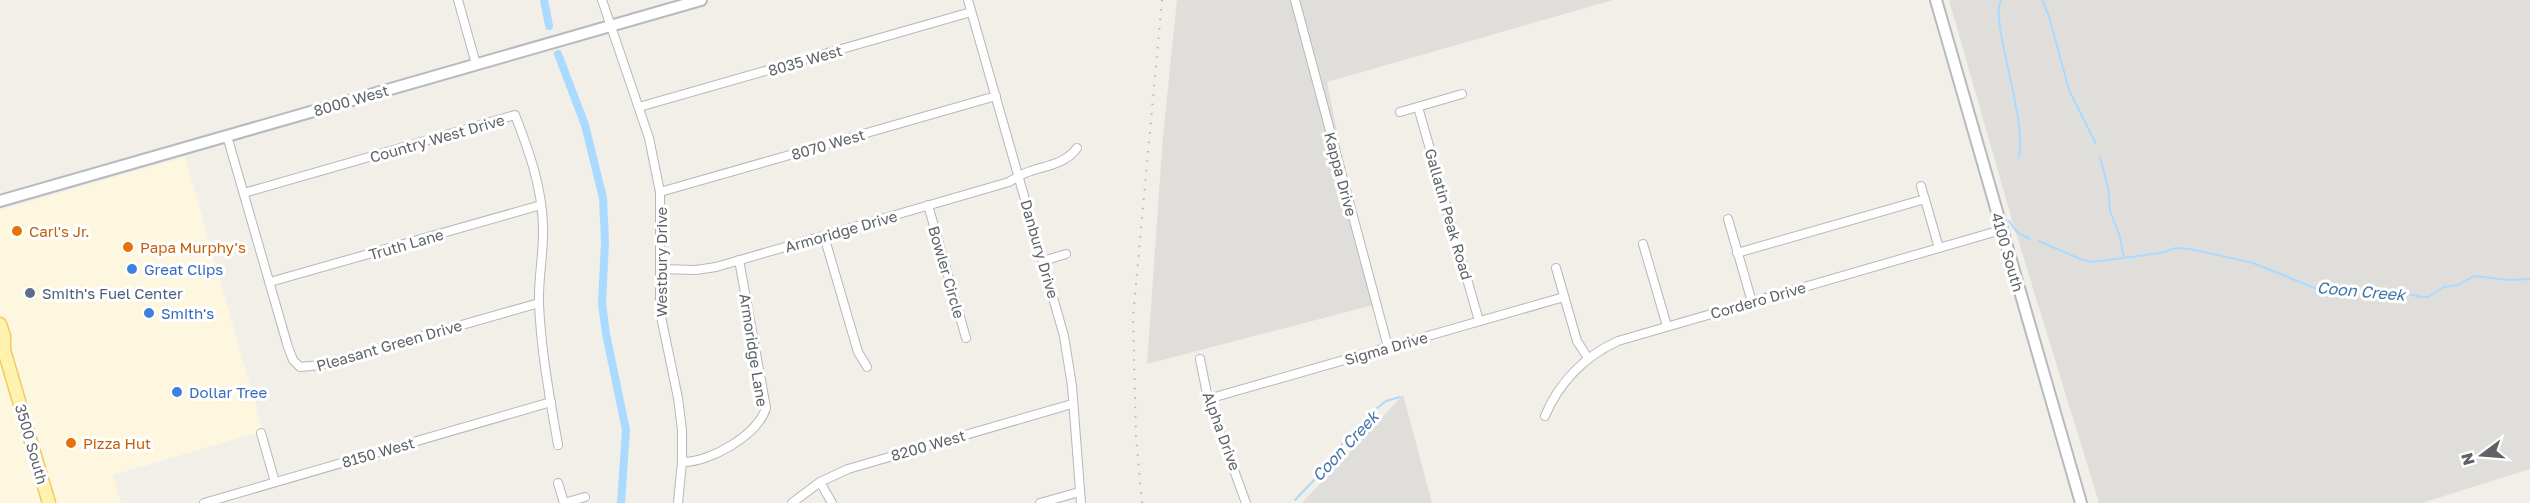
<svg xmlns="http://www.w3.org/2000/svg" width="2530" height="503" font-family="'Golos Text',sans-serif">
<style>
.commercial{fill:#fef7e0}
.industrial{fill:#e0deda}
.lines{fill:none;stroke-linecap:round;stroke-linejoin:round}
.stream{stroke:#aadaff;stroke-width:2}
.canal{stroke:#aadaff;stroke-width:8}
.street-casing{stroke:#b5b8bc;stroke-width:10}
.secondary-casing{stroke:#b6babf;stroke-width:14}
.primary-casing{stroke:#f2c960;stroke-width:15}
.street{stroke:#fff;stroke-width:8}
.secondary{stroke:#fff;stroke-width:10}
.primary{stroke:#fff2af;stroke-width:12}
.rail{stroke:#b6b7b8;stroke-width:2;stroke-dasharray:1.5 8;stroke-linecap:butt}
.food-dot{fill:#e8710a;stroke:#fff;stroke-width:2}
.shop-dot{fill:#3f7fe0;stroke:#fff;stroke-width:2}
.service-dot{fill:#5c6f8a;stroke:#fff;stroke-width:2}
.labels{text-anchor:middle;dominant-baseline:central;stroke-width:6;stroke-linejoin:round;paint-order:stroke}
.street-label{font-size:15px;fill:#5f6368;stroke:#fff}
.food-label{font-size:15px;fill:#c56008;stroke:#fff;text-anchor:start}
.shop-label{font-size:15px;fill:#366cbe;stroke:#fff;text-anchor:start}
.service-label{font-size:15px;fill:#4e5e75;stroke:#fff;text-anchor:start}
.water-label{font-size:16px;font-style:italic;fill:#4174aa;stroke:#fff}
</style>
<rect width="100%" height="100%" fill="#f1efe8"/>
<path class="commercial" d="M185,157L263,431L113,475L121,503H0V210Z"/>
<g class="industrial">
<path d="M1177,0H1613L1327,82L1373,305L1147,364L1163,136Z"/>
<path d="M1949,0H2530V469L2422,503H2099L2012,220Z"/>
<path d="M1403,395L1432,503H1302Z"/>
</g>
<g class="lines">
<g class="stream">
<path d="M2001,0C1997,8 1999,18 2000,27C2004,59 2026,131 2019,157"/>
<path d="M2042,0L2049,16L2069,90L2096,144"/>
<path d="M2100,157L2108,188L2110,211L2120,237L2124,258"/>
<path d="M2009,221L2017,232L2030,239"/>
<path d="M2039,241L2080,259L2092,262L2161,253L2176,248L2190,249L2253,263L2315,288L2366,293L2394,291L2421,297H2428L2444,287L2458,285L2474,276L2509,280L2530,279"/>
<path d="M1295,500L1317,477L1337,450L1376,409L1386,401L1400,397"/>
</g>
<g class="canal">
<path d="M544,0L549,26"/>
<path d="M558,54L585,125L603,198L605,242L602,303L606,334L626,430L621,503"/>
</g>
<defs>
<g id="street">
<path d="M458,0L476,64"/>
<path d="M602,0L649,138L660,192V312L678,398L682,430V462L678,503"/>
<path d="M968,0L1064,336L1072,386L1081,503"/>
<path d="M1295,0L1388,347"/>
<path d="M639,107L971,12"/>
<path d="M1418,107L1479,321"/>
<path d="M1400,112L1462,94"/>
<path d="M227,136L288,347L293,360L300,367L321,365L539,303"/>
<path d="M1921,186L1939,248"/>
<path d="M660,192L996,96"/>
<path d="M244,193L515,115C529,151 542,187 543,226C544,252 538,278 539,304C541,351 550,399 558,445"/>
<path d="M928,205L966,338"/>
<path d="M1728,219L1752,302"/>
<path d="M824,236L858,352L867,367"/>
<path d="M1643,244L1667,326"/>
<path d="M1737,253L1925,199"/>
<path d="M1043,261L1066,254"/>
<path d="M1556,268L1577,341L1588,358"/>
<path d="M660,269L696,270L716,267L1009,182C1016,178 1023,173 1031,171C1048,165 1065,164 1077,148"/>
<path d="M270,282L541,205"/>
<path d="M1200,359L1208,399L1246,503"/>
<path d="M1208,399L1564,297"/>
<path d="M1545,416C1559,382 1585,356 1618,341L2001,230"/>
<path d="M261,433L275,482"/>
<path d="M682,462C709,463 758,435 766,408L739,260"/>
<path d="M820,482L832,503"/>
<path d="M558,483L564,503"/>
<path d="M204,503L551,402"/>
<path d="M564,503L585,497"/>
<path d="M792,503L820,482L848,469L1072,404"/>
<path d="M1040,503L1079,492"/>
</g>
<g id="secondary">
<path d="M1936,0L2081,503"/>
<path d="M0,201L701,0"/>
</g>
<path id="primary" d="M0,324L4,336V350L49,503"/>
</defs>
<use href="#street" class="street-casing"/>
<use href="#secondary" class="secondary-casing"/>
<use href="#primary" class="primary-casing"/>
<use href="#street" class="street"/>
<use href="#secondary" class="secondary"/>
<use href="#primary" class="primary"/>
<path class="rail" d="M1142,503L1136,437L1133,317L1162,0"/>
</g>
<g class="food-dot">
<circle cx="17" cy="231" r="6"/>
<circle cx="128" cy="247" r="6"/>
<circle cx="71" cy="443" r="6"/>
</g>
<g class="shop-dot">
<circle cx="132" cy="269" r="6"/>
<circle cx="149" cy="313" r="6"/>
<circle cx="177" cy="392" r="6"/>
</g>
<circle class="service-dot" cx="30" cy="293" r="6"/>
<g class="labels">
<g class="street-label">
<text transform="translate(805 60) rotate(-16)">8035 West</text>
<text transform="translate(351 100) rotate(-16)">8000 West</text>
<text transform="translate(437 138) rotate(-16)">Country West Drive</text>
<text transform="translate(828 144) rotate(-16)">8070 West</text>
<text transform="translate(1341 174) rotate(75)">Kappa Drive</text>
<text transform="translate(1449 214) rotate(74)">Gallatin Peak Road</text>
<text transform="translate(841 231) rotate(-16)">Armoridge Drive</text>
<text transform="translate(406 244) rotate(-16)">Truth Lane</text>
<text transform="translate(1040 249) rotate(74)">Danbury Drive</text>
<text transform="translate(2008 252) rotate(74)">4100 South</text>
<text transform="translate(661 262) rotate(-90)">Westbury Drive</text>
<text transform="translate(947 272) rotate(74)">Bowler Circle</text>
<text transform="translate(1758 300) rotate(-16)">Cordero Drive</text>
<text transform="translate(389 345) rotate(-16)">Pleasant Green Drive</text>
<text transform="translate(1386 348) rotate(-16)">Sigma Drive</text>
<text transform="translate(754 350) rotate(81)">Armoridge Lane</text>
<text transform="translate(1222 431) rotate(70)">Alpha Drive</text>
<text transform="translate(32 444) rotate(74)">3500 South</text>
<text transform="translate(928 445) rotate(-16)">8200 West</text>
<text transform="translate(378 452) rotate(-16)">8150 West</text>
</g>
<g class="food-label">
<text x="29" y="231">Carl's Jr.</text>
<text x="140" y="247">Papa Murphy's</text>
<text x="83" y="443">Pizza Hut</text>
</g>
<g class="shop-label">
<text x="144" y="269">Great Clips</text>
<text x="161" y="313">Smith's</text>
<text x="189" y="392">Dollar Tree</text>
</g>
<g class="service-label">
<text x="42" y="293">Smith's Fuel Center</text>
</g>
<g class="water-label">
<text transform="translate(2361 291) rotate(5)">Coon Creek</text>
<text transform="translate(1345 446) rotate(-47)">Coon Creek</text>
</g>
</g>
<g transform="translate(2482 455) rotate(254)" stroke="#ffffff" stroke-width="4.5" paint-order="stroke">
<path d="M0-4.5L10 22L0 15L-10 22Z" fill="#5f6368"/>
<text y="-9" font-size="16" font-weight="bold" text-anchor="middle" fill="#5f6368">N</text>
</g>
</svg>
